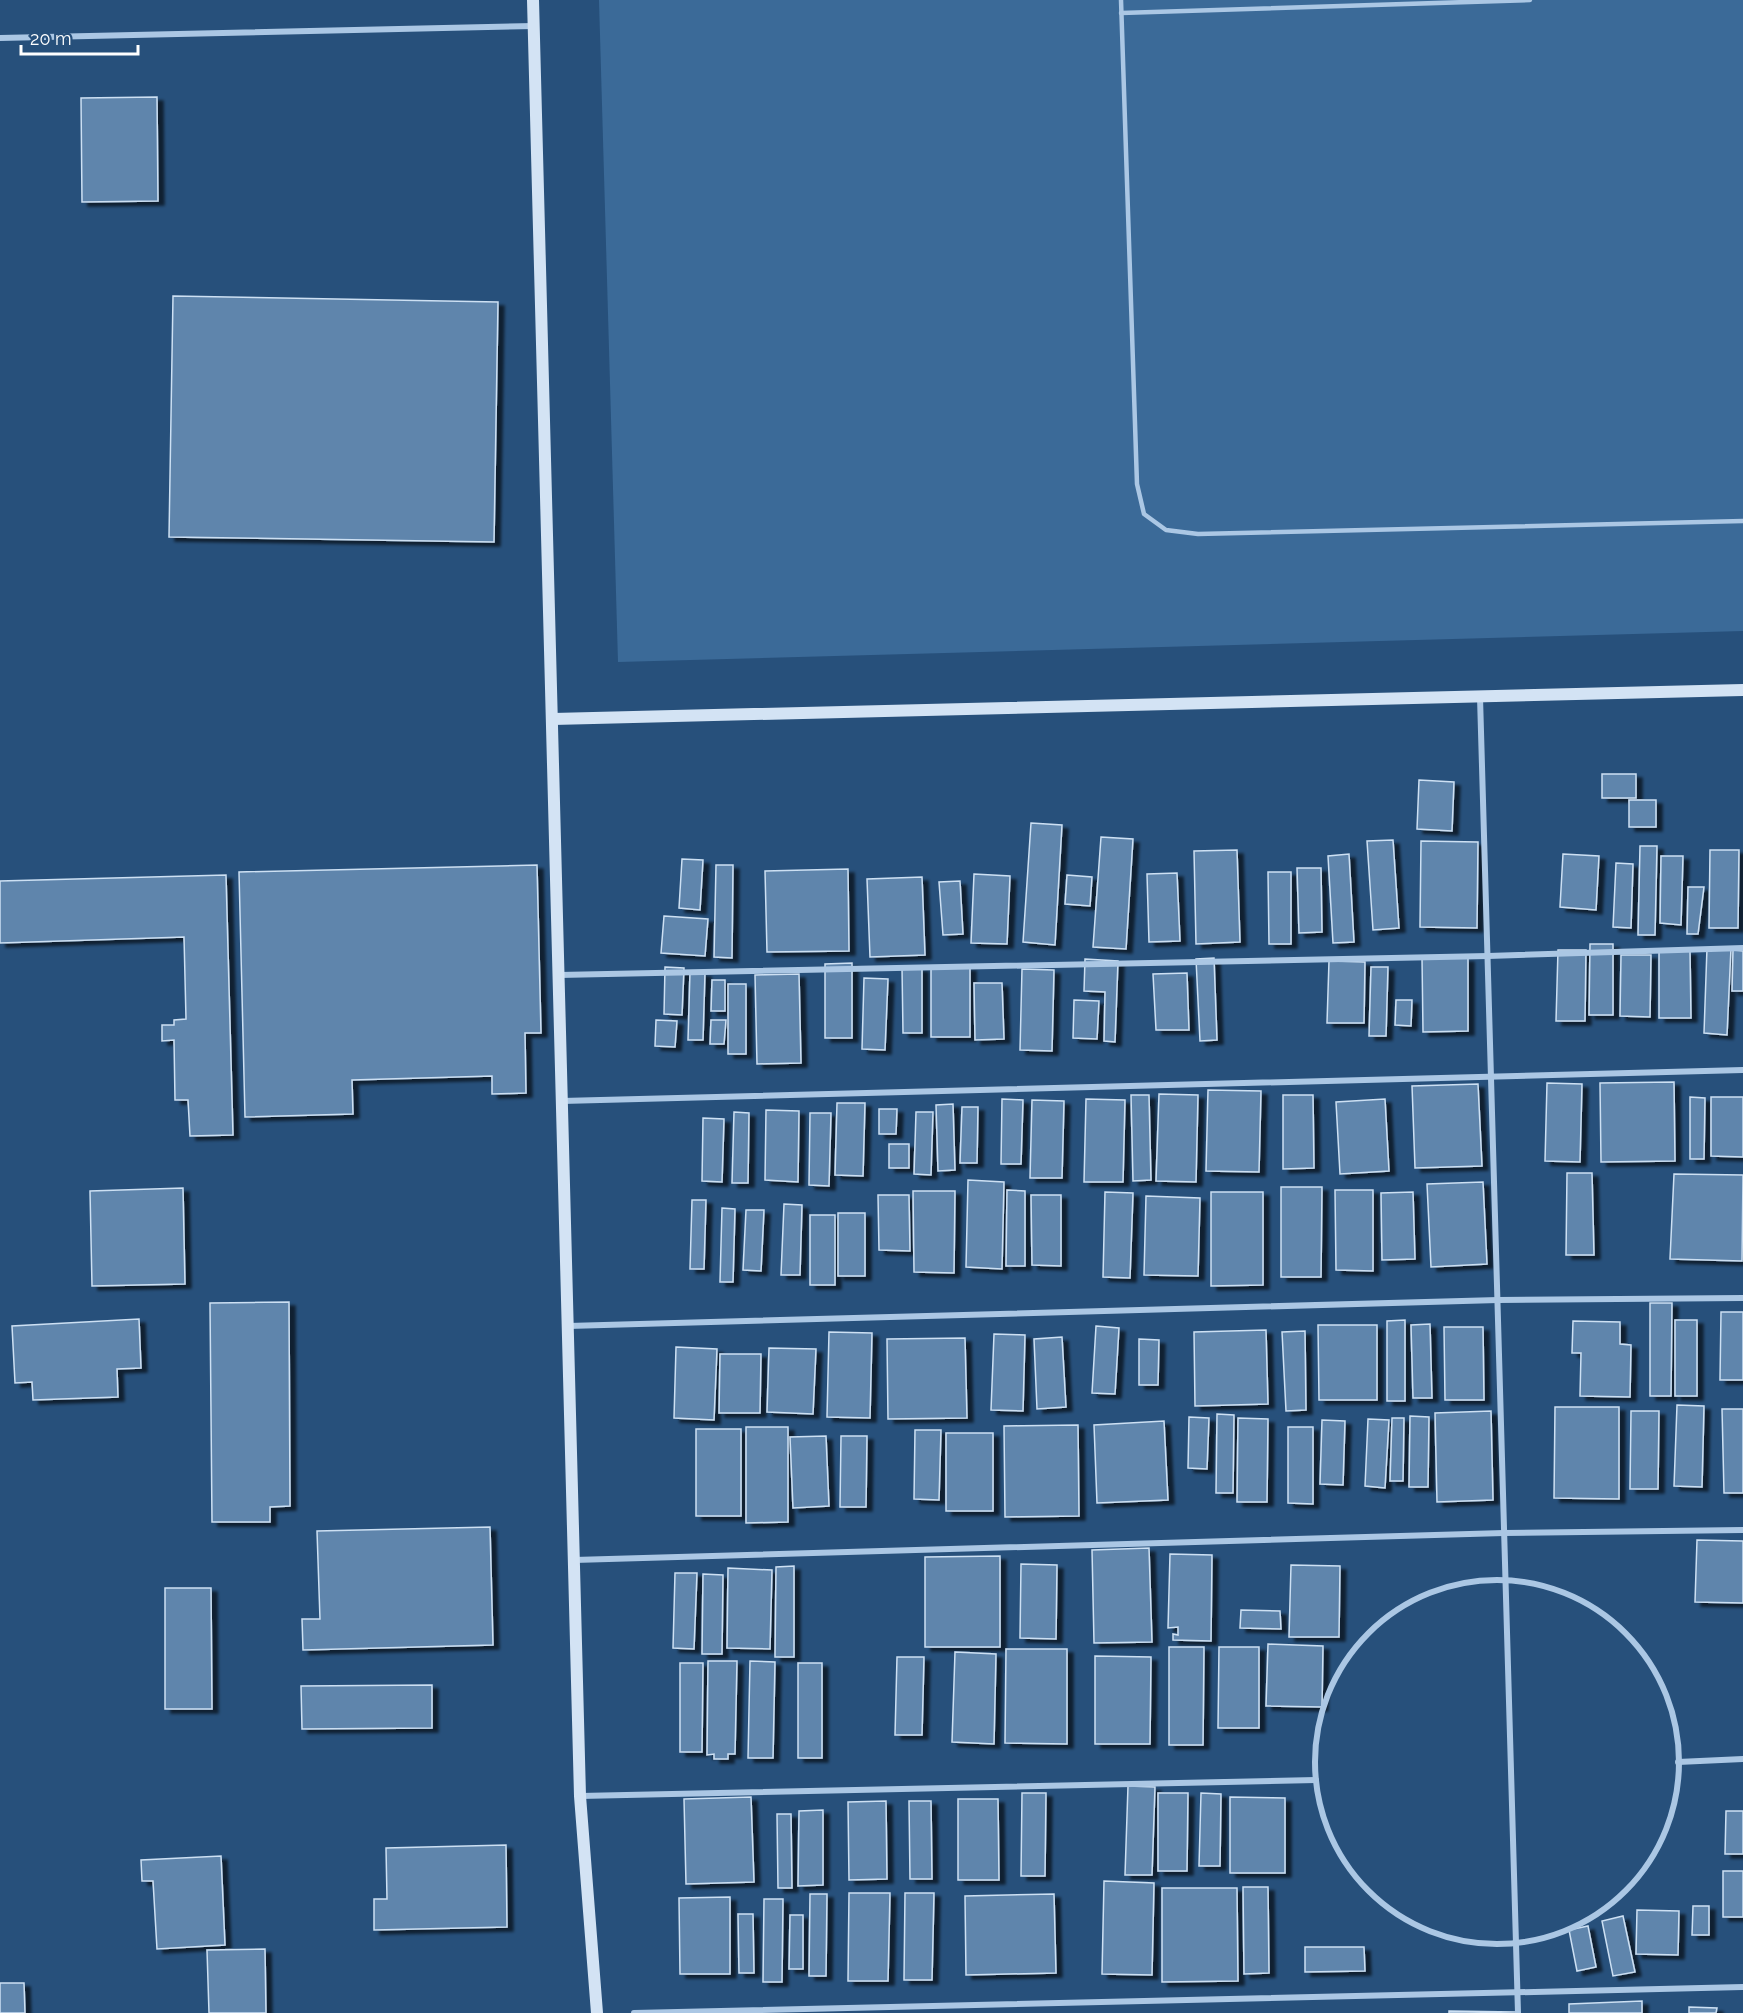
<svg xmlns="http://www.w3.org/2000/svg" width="1743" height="2013" font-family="Raleway,sans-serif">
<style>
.green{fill:#3b6a98}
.building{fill:#5f85ac;stroke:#cde0f3;stroke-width:1.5;filter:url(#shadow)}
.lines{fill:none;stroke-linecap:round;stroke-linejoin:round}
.service{stroke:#abc7e4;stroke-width:4.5}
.minor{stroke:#abc7e4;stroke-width:6}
.secondary{stroke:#d3e3f4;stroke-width:12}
</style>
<defs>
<filter id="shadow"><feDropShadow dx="6" dy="4" stdDeviation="1.5" flood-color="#0009"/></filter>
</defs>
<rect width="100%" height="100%" fill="#27507b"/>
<path class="green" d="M599,0H1743V631L618,662Z"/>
<g class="building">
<path d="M157,97L158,201L82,202L81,98Z"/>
<path d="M173,296L498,302L494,542L169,537Z"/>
<rect x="1602" y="774" width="34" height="24"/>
<path d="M1419,780L1454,782L1452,831L1417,829Z"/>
<rect x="1629" y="800" width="27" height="27"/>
<path d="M1031,823L1062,825L1055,945L1023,942Z"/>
<path d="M1101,837L1133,839L1126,949L1093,947Z"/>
<path d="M1393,840L1399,928L1373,930L1367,841Z"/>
<path d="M1421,841L1478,842L1477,928L1420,927Z"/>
<path d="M1640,846H1657L1655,935H1638Z"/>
<path d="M1237,850L1240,942L1196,944L1194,851Z"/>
<path d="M1710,850H1739L1738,928H1709Z"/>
<path d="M1349,854L1354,942L1333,943L1328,856Z"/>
<path d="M1563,854L1599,856L1596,910L1560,907Z"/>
<path d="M1661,856H1683L1681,925L1660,923Z"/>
<path d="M682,859L703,860L700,910L679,908Z"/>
<path d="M1616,863L1633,864L1631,928L1613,927Z"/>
<path d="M537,865L541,1033H525L526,1093L492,1094V1076L352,1080L353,1114L245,1117L239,872Z"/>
<path d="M716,865H733L732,958L714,957Z"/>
<path d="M1297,868H1321L1322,932L1299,933Z"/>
<path d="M848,869L849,951L767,952L765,871Z"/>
<path d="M1268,872H1291V944H1269Z"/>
<path d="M1177,873L1180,941L1149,942L1147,874Z"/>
<path d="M974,874L1010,876L1007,944L971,943Z"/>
<path d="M226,875L233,1135L190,1136L188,1100H175L174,1040L162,1041V1025H174V1020L186,1019L184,937L0,943V881Z"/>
<path d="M1067,875L1092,877L1090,906L1065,904Z"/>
<path d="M922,877L925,955L870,957L867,879Z"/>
<path d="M960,881L963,934L943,935L939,882Z"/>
<path d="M1688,887H1704L1698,934H1687Z"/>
<path d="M664,916L708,919L705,956L661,953Z"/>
<path d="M1590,944H1613V1015H1589Z"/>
<path d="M1707,948H1731L1727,1035L1704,1033Z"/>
<path d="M1558,950H1586L1585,1021H1556Z"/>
<path d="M1733,950L1743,951V991H1732Z"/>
<path d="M1659,951H1690L1691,1018H1659Z"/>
<path d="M1621,955H1651L1650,1017L1620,1016Z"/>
<path d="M1214,958L1217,1040L1200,1041L1196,959Z"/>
<path d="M1422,958H1468V1031L1423,1032Z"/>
<path d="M1085,959L1118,961L1115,1042L1104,1041L1105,992L1084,991Z"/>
<path d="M1329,961L1365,962L1364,1023H1327Z"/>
<path d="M852,963V1038H825V964Z"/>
<path d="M665,967L684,968L682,1015L664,1014Z"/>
<path d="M970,967V1037H931V968Z"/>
<path d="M1371,967H1388L1386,1036H1369Z"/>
<path d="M902,968H922V1033H903Z"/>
<path d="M1022,969L1054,970L1052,1051L1020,1050Z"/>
<path d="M690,972L705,973L703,1040H688Z"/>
<path d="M1187,973L1189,1030H1156L1153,974Z"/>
<path d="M799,974L801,1063L757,1064L755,975Z"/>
<path d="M864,978L888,979L885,1050L862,1049Z"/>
<path d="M712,980H725V1011H711Z"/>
<path d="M974,983H1002L1004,1039L975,1040Z"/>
<rect x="728" y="984" width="18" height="70"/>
<path d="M1074,1000L1099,1001L1097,1039L1073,1038Z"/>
<path d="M1396,1000H1412L1411,1026L1395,1025Z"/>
<path d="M656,1020L677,1021L675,1047L655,1046Z"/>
<path d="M711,1020H726L724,1044H710Z"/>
<path d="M1674,1082L1675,1161L1601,1162L1600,1083Z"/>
<path d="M1547,1083L1582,1084L1580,1162L1545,1161Z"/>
<path d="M1478,1084L1482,1166L1415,1168L1412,1086Z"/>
<path d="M1208,1090L1261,1091L1259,1172L1206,1171Z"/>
<path d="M1159,1094L1198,1095L1196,1182L1156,1181Z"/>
<path d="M1131,1095H1149L1151,1180L1133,1181Z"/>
<path d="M1283,1095H1313L1314,1168L1283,1169Z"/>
<path d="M1690,1097L1705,1098L1704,1159H1690Z"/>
<path d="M1711,1097H1743V1157L1711,1156Z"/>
<path d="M1002,1099L1023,1100L1021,1164H1001Z"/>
<path d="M1086,1099L1125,1100L1123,1182H1084Z"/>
<path d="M1385,1099L1389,1171L1340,1174L1336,1102Z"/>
<path d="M1032,1100L1064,1101L1062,1178H1030Z"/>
<path d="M837,1103H865L863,1176L835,1175Z"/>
<path d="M953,1104L955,1170L938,1171L936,1105Z"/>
<path d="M962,1107H978L977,1163H960Z"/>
<path d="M879,1109H897L896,1134H879Z"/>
<path d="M766,1110L799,1111L798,1182L765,1180Z"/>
<path d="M734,1112L749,1113L748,1183H732Z"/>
<path d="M916,1112H933L931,1175L914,1174Z"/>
<path d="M810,1113H831L829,1186L809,1185Z"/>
<path d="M703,1118L724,1119L722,1182L702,1181Z"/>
<rect x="889" y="1144" width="20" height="24"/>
<path d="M1567,1173H1592L1594,1255H1566Z"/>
<path d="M1674,1174L1743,1175L1742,1261L1670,1259Z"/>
<path d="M968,1180L1004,1182L1002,1269L966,1267Z"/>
<path d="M1483,1182L1487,1264L1431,1267L1427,1184Z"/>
<path d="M1281,1187H1322L1321,1277H1281Z"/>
<path d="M183,1188L185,1284L92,1286L90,1191Z"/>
<path d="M1007,1190L1025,1191V1266H1006Z"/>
<path d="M1335,1190H1373V1271L1336,1270Z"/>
<path d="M913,1191H955L954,1273L914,1272Z"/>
<path d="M1105,1192L1133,1193L1130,1278L1103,1277Z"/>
<path d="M1211,1192H1263V1285L1211,1286Z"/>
<path d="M1413,1192L1415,1259L1382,1260L1381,1193Z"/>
<path d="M878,1195H909L910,1251L879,1250Z"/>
<path d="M1031,1195H1061V1266L1032,1265Z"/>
<path d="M1146,1196L1200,1198L1198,1276L1144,1275Z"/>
<path d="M692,1200H706L704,1269H690Z"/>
<path d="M784,1204L802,1205L800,1275H781Z"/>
<path d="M722,1208L735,1209L733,1282H720Z"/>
<path d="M746,1210H764L761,1271L743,1270Z"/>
<rect x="838" y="1213" width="27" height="63"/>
<rect x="810" y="1215" width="25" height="70"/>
<path d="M289,1302L290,1506L270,1507V1522H212L210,1303Z"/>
<path d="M1650,1303H1672L1671,1396H1650Z"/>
<path d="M1721,1312H1743V1380H1720Z"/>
<path d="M139,1319L141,1368L117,1369L118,1397L33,1400L32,1382L15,1383L12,1326Z"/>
<path d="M1405,1320V1401H1387V1321Z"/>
<rect x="1675" y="1320" width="22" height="76"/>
<path d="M1573,1321L1620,1322V1344L1631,1345L1630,1397L1580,1396L1581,1353H1572Z"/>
<path d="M1430,1324L1432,1398H1413L1411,1325Z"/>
<path d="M1318,1325H1377V1400H1319Z"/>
<path d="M1096,1326L1119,1328L1115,1394L1092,1393Z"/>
<path d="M1444,1327H1483L1484,1400H1445Z"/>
<path d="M1266,1330L1268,1404L1195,1406L1194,1332Z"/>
<path d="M1305,1331L1306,1410L1286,1411L1282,1332Z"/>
<path d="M829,1332L872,1333L870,1418L827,1417Z"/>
<path d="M994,1334L1025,1335L1023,1411L991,1410Z"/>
<path d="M1062,1337L1066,1407L1037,1409L1034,1339Z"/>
<path d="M965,1338L967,1418L888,1419L887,1339Z"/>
<path d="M1139,1339L1159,1340L1158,1385H1139Z"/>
<path d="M676,1347L717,1349L714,1420L674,1418Z"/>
<path d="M769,1348L816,1349L813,1414L767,1412Z"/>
<path d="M720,1354H761L760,1413H719Z"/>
<path d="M1677,1405L1704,1406L1702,1487L1674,1486Z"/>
<path d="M1555,1407H1619V1499L1554,1498Z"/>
<path d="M1722,1409H1743V1493H1724Z"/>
<path d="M1491,1411L1493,1500L1437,1502L1435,1413Z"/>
<path d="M1631,1411H1659L1658,1489H1630Z"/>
<path d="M1217,1414L1234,1415L1233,1493H1216Z"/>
<path d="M1410,1416L1429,1417L1428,1487H1409Z"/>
<path d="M1189,1417L1209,1418L1207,1469L1188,1468Z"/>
<path d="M1238,1418L1268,1419L1267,1502H1237Z"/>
<path d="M1392,1418H1404L1403,1481H1390Z"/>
<path d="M1368,1419L1389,1420L1385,1488L1365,1486Z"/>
<path d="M1322,1420L1345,1421L1343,1485L1320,1484Z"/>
<path d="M1164,1421L1168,1500L1097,1503L1094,1425Z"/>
<path d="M1078,1425L1079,1516L1005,1517L1004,1426Z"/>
<path d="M746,1427H788V1522L746,1523Z"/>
<path d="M1288,1427H1313V1504L1288,1503Z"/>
<rect x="696" y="1429" width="45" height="87"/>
<path d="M915,1430H941L939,1500L914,1499Z"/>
<rect x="946" y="1433" width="47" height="78"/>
<path d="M826,1436L829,1506L793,1508L790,1437Z"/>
<path d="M841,1436H867L866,1507H840Z"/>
<path d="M490,1527L493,1645L303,1650L302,1619H320L317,1531Z"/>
<path d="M1697,1540L1743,1541V1603L1695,1602Z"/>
<path d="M1149,1548L1152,1642L1094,1643L1092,1550Z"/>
<path d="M1170,1554L1212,1555L1211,1641L1173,1640V1634L1178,1635V1627L1168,1628Z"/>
<path d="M1000,1556V1647H925V1557Z"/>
<path d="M1021,1564L1057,1565L1056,1639L1020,1638Z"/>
<path d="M1291,1565L1340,1566L1339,1637H1289Z"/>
<path d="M794,1566V1657H775L776,1567Z"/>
<path d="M728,1568L772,1570L770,1649L727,1648Z"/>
<path d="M675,1573H697L694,1649L673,1648Z"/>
<path d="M703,1574L723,1575L722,1654H702Z"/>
<path d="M165,1588H211L212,1709H165Z"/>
<path d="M1241,1610L1280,1611L1281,1629L1240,1628Z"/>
<path d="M1268,1644L1323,1646L1322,1707L1266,1706Z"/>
<path d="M1169,1647H1204L1203,1745H1169Z"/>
<path d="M1219,1647H1259V1728H1218Z"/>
<path d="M1006,1649H1067V1744L1005,1743Z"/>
<path d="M955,1652L996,1654L994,1744L952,1742Z"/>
<path d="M1095,1656L1151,1657L1150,1744H1095Z"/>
<path d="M897,1657H924L922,1735H895Z"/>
<path d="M708,1661H737L735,1754H728V1759H714V1754L707,1755Z"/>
<path d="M750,1661L775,1662L773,1758H748Z"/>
<path d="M680,1663H703L702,1752H680Z"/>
<rect x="798" y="1663" width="24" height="95"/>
<path d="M432,1685V1728L302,1729L301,1686Z"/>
<path d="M1128,1786L1155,1787L1152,1875H1125Z"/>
<path d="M1022,1793H1046L1045,1876H1021Z"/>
<path d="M1158,1793H1188L1187,1871H1158Z"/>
<path d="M1201,1793L1221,1794L1220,1866H1199Z"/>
<path d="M751,1797L754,1882L686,1884L684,1799Z"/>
<path d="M1230,1797L1285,1798V1873H1230Z"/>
<path d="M958,1799H998L999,1880H958Z"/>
<path d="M886,1801L887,1879L849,1880L848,1802Z"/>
<path d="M909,1801H931L932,1879H910Z"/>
<path d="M823,1810V1885L798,1886L799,1811Z"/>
<path d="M1726,1811H1743V1854H1725Z"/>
<path d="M777,1814H791L792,1888H778Z"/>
<path d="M506,1845L507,1927L374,1930V1899H387L386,1848Z"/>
<path d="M221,1856L225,1945L157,1949L153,1881H142L141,1860Z"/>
<rect x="1723" y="1871" width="20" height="46"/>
<path d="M1104,1881L1154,1883L1152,1975L1102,1974Z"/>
<path d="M1243,1887H1268L1269,1973L1244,1974Z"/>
<path d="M1162,1888H1237L1238,1981L1162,1982Z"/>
<path d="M849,1893H890L888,1981H848Z"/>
<path d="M905,1893H934L932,1980H904Z"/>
<path d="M810,1894H827L826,1976H809Z"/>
<path d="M1054,1894L1056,1973L966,1975L965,1896Z"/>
<path d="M730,1897V1974H680L679,1898Z"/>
<path d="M764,1899H783L782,1982H763Z"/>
<path d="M1693,1906H1709V1935H1692Z"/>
<path d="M1637,1910L1679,1911L1678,1955L1636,1954Z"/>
<path d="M738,1914H753L754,1973H739Z"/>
<path d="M790,1915H803V1969H789Z"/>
<path d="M1623,1916L1635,1972L1613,1976L1602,1921Z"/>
<path d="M1588,1926L1596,1967L1577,1971L1569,1930Z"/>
<path d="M1305,1947H1364L1365,1971L1305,1972Z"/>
<path d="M265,1949L266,2013H209L207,1950Z"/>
<path d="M0,1983H24L25,2013H0Z"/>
<path d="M1642,2001V2013H1569V2004Z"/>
<path d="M1689,2007L1717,2008L1716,2013H1689Z"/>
<path d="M1449,2011L1516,2012L1449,2013Z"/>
</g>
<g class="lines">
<g class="service">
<path d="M1121,0L1137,484L1144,514L1166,530L1198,534L1743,521"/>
<path d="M1121,13L1530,0"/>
</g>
<g class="minor">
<path d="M0,38L534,26"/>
<path d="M1480,697L1518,2013"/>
<path d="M559,975L1488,956L1743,948"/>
<path d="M562,1101L1743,1070"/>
<path d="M568,1326L1498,1300L1743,1298"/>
<path d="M574,1560L1504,1533L1743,1530"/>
<circle cx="1497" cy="1762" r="182"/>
<path d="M1678,1762L1743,1759"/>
<path d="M580,1796L1316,1780"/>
<path d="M634,2013L1743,1987"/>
</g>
<g class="secondary">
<path d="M533,0L580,1796L597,2013"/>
<path d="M553,719L1743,690"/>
</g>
</g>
<path d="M21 45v9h117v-9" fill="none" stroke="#ffffff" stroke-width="3"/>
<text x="30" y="45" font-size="18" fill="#ffffff" stroke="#27507b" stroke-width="4.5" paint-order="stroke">20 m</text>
</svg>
